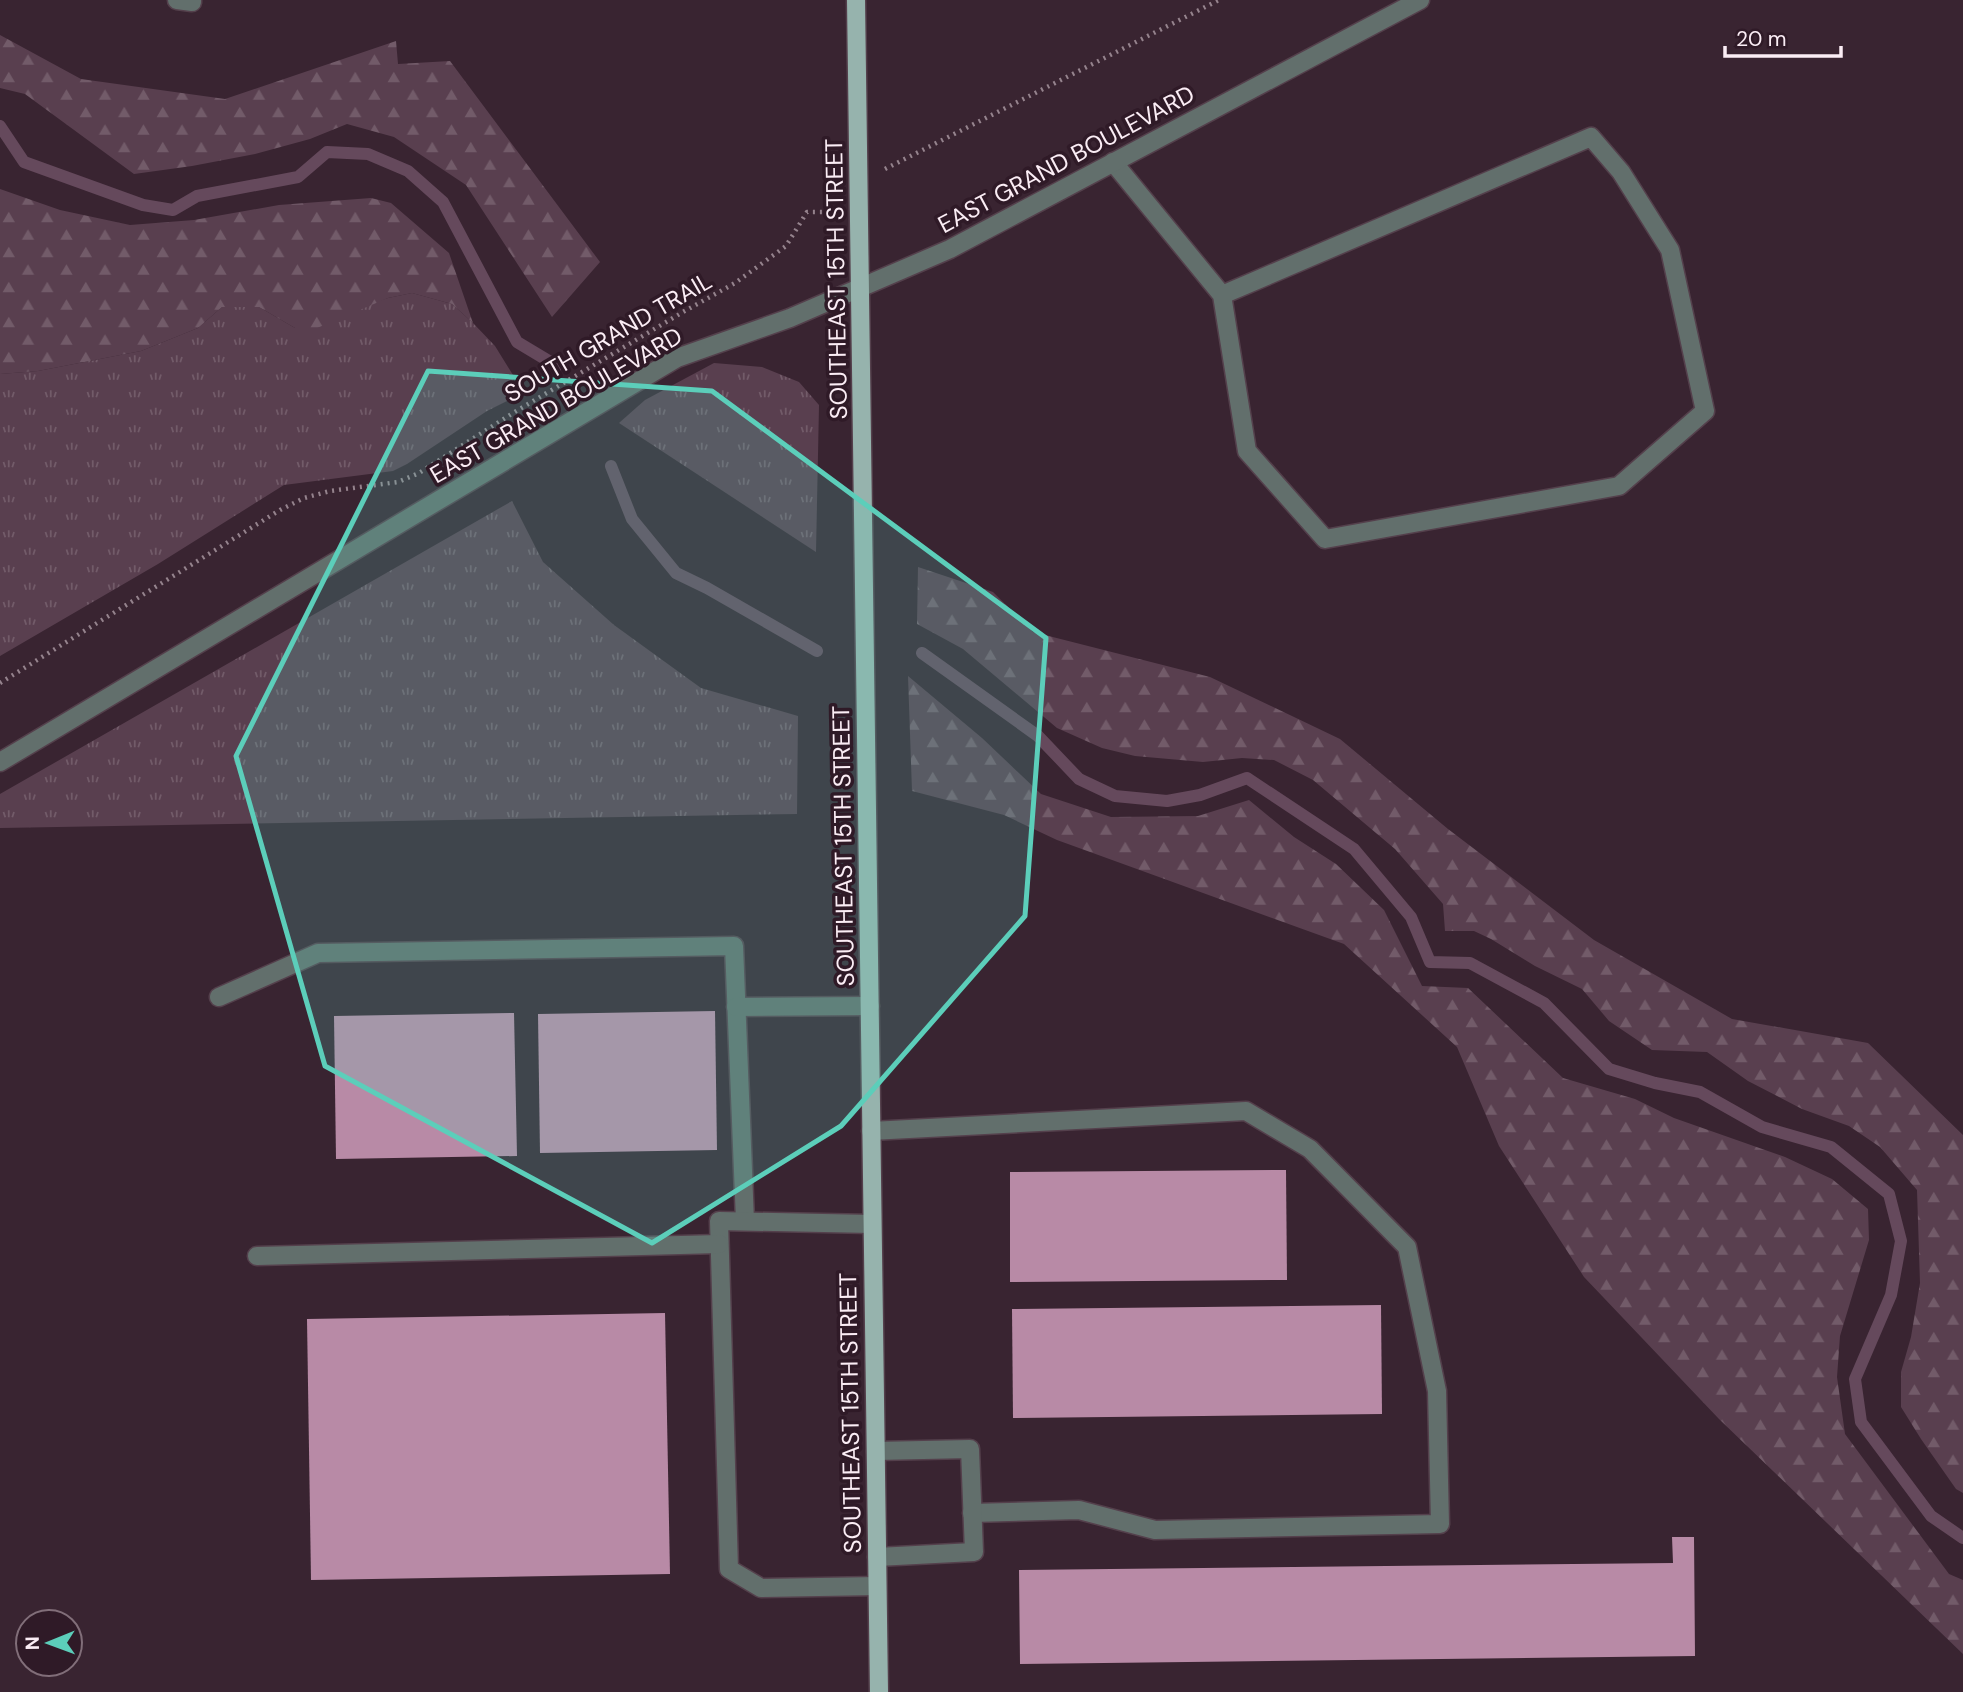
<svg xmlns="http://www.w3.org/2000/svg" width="1963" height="1692" font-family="'DM Sans',sans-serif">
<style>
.grass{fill:url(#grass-tufts)}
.forest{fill:url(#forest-firs)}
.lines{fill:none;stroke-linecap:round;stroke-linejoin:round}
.stream{stroke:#65495c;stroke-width:12}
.building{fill:#b88aa6}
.minor-casing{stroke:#54404c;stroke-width:21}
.major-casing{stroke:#54404c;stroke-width:21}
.path{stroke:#95838d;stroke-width:4.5;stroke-dasharray:2 5;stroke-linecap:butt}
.minor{stroke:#626f6c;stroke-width:18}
.major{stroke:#96b3ad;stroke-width:18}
.marked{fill:#5cceba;fill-opacity:0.2;stroke:#5cceba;stroke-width:5;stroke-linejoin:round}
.labels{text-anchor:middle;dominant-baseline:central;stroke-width:7;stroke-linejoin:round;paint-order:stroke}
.street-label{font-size:24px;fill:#fbedf5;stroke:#2f1a27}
</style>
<defs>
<pattern id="grass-tufts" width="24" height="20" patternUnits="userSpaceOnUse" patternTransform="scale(1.75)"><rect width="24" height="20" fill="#593f4f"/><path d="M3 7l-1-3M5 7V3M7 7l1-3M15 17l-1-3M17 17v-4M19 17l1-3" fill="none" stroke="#725b69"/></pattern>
<pattern id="forest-firs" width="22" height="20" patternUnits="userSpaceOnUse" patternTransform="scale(1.75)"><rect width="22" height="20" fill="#593f4f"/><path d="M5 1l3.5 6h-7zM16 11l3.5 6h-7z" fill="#725b69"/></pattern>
</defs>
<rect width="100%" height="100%" fill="#392431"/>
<g class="grass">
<path d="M412,293L452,304L473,323L495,346L513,375V398L487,411L407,464L393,471L284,485L158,564L0,656V374L38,371L141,351L198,328L222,307H259L295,328L388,298Z"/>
<path d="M714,363L762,367L799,382L819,405L816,552L619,423L645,400Z"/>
<path d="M512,501L543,562L614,625L701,688L798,716L797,814L0,828V794Z"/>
</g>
<g class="forest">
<path d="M0,35L81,79L225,99L396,41L398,64L450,61L600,262L552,317L466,185L394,137L347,124L310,139L255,154L192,166L134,174L25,94L0,88Z"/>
<path d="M0,189L60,210L130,225L194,220L279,205L371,198L391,203L449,253L473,323L452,304L412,293L388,298L310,331L295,328L259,307H222L198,328L141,351L38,371L0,374Z"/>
<path d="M918,567L993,592L1033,632L1210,677L1340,739L1448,829L1594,940L1732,1019L1868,1043L1963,1135V1493L1956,1489L1921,1439L1901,1407V1372L1911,1337L1920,1283L1917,1190L1880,1147L1849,1126L1802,1109L1748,1081L1707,1052L1652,1050L1609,1021L1582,989L1535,966L1491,939L1474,931H1445L1443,904L1395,849L1313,780L1274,760L1242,758L1203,762L1135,756L1102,748L1057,728L963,649L917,624Z"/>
<path d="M908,676L982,738L1041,794L1111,817L1198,816L1249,800L1294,837L1336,864L1384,910L1422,986L1468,988L1563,1078L1635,1099L1674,1118L1785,1157L1832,1179L1868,1209L1869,1240L1840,1336L1837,1377L1845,1434L1949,1574L1963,1580V1654L1719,1419L1584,1277L1499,1146L1457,1047L1344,944L1057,840L1004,815L912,791Z"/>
</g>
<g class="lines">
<g class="stream">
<path d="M0,126L24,162L143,205L173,210L197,196L298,177L327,152L368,154L408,171L443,202L517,342L557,366"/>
<path d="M611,466L632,519L676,573L707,588L817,651"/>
<path d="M922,653L1038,736L1079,779L1115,796L1167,801L1200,795L1247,778L1354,849L1411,917L1430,962L1470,963L1544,1003L1609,1069L1655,1083L1700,1092L1762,1127L1831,1147L1889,1194L1901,1241L1891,1295L1855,1379L1861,1422L1931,1516L1963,1538"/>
</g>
</g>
<g class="building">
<path d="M715,1011L717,1150L540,1153L538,1014Z"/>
<path d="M514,1013L517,1156L336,1159L334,1016Z"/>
<path d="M1286,1170L1287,1280L1010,1282V1172Z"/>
<path d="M1381,1305L1382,1414L1013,1418L1012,1309Z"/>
<path d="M665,1313L670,1574L311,1580L307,1319Z"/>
<path d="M1672,1537H1694L1695,1656L1020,1664L1019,1570L1673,1563Z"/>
</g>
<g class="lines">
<defs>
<g id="minor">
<path d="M177,0L192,2V0"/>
<path d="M1113,162L1222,295L1591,137L1621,172L1670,250L1705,411L1619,486L1325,539L1247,451L1222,295"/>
<path d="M0,762L677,358L790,318L950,249L1420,0"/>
<path d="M219,997L318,953L734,946L745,1221"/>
<path d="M736,1007L870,1006"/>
<path d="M871,1131L1246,1111L1310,1149L1407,1247L1437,1391L1440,1524L1155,1530L1079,1510L972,1513"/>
<path d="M872,1224L719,1221L729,1569L761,1588L877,1586"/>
<path d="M257,1256L719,1244"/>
<path d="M876,1451L970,1449L974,1552L877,1557"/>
</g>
<path id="major" d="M856,0L879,1692"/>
</defs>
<use href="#minor" class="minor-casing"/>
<use href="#major" class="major-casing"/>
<g class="path">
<path d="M885,169L1219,0"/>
<path d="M0,683L280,510L304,498L330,491L398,482L419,473L513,413L683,312L735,283L786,246L807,212H823L832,206"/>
</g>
<use href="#minor" class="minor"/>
<use href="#major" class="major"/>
</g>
<path class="marked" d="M428,371L712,391L1046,638L1025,916L841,1126L652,1243L325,1066L236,756Z"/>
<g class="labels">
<g class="street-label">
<text transform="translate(1066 159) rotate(-28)">EAST GRAND BOULEVARD</text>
<text transform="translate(836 279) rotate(-91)">SOUTHEAST 15TH STREET</text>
<text transform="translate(608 337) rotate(-30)">SOUTH GRAND TRAIL</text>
<text transform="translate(556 405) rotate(-30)">EAST GRAND BOULEVARD</text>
<text transform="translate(843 846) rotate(-91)">SOUTHEAST 15TH STREET</text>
<text transform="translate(850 1413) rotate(-91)">SOUTHEAST 15TH STREET</text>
</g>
</g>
<g transform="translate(49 1643) rotate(269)"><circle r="33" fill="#2f1a27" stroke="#816e79" stroke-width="2"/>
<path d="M0-5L12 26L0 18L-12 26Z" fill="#5cceba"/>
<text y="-10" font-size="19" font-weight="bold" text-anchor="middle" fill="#fbedf5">N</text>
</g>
<path d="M1725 46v10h116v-10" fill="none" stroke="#fbedf5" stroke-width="3.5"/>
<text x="1736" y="46" font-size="21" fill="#fbedf5" stroke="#2f1a27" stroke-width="5" paint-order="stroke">20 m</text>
</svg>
